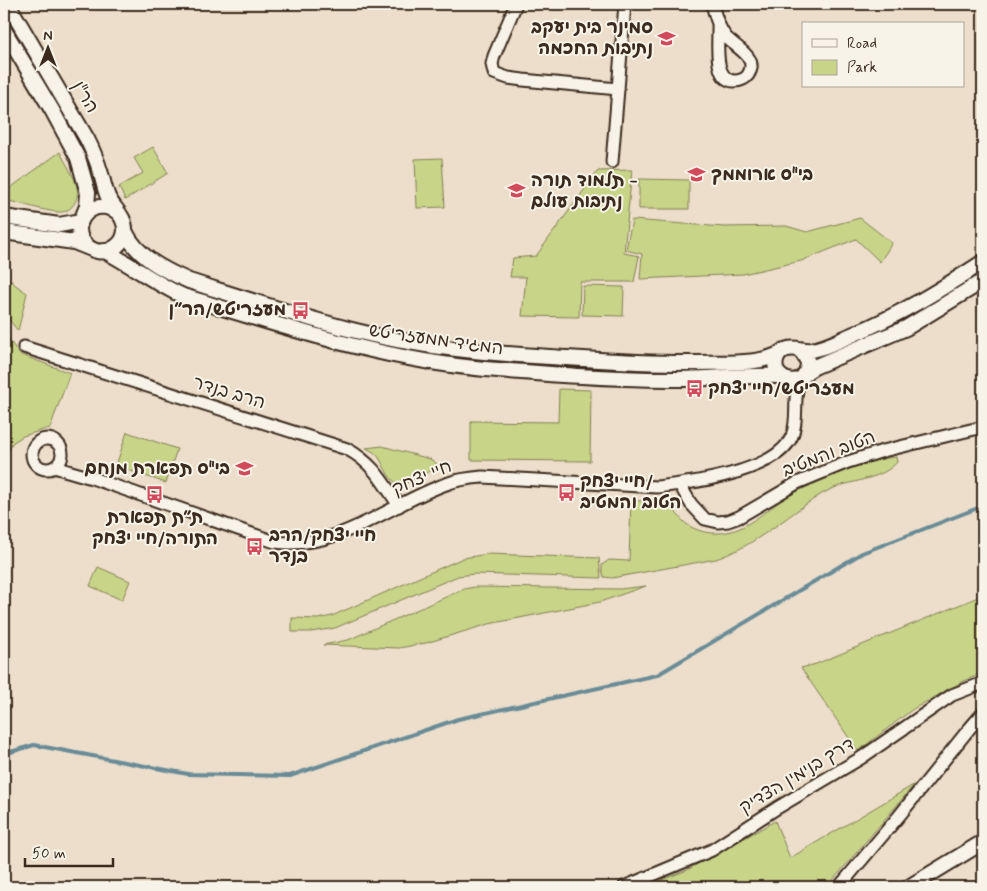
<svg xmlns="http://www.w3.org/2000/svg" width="987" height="891" font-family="Mynerve,'Playpen Sans Hebrew',sans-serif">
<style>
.green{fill:#c8d488;stroke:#827f53}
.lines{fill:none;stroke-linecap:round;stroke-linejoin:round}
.stream{stroke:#698b97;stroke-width:4}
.minor-casing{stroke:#3b2a1e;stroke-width:15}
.tertiary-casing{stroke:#3b2a1e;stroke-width:18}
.minor{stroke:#f7f3e8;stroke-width:11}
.tertiary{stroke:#f7f3e8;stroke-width:14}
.labels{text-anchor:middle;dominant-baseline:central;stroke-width:4;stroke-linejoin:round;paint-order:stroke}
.poi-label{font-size:18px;font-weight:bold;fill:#3b2a1e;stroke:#f7f3e8;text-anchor:start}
.street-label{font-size:18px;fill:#3b2a1e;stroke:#f7f3e8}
</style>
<rect width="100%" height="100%" fill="#ecdeca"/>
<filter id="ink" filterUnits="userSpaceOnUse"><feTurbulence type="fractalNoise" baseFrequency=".02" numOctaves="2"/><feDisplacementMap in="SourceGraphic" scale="10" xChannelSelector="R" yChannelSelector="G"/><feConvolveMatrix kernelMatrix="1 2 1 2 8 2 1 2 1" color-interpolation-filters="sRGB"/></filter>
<g filter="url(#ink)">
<g class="green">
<path d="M153,147L168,173L125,200L119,187L143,173L134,158Z"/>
<path d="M60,152C65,163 75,176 77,188C80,199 71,213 59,212C43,211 24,204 9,201L6,191Z"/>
<path d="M442,158L445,207L417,208L415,159Z"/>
<path d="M632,170L624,253L639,256L634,282H580L579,317L522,316L526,277H510L513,258L536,256L598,171Z"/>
<path d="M639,179L689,180V209H639Z"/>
<path d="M860,218L892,243L880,262L856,239L801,261L743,274L640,279L642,254L626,250L632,220L724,227L786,226L807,232Z"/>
<path d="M4,249L8,250C3,276 6,279 27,293L18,331L4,313Z"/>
<path d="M583,286L624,287L623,316L582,315Z"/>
<path d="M4,332L19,354L70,373L50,428L23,436L12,443L6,458H4V424L7,417L4,409Z"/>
<path d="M559,389L591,390L590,461L471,460V421L558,422Z"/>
<path d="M127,432L177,449L166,483L116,466Z"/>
<path d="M382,446L430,459L436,463L439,467L404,484C388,485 386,466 377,455C374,452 370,450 366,448Z"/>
<path d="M896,457L897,462C883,479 854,480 834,488C821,493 810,502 798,510C773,528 746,549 716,559L612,578L604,577L602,571V565L609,560L629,561L631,501C642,501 655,499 665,503C673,507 678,516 684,522C695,532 713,535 727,532C748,529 770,506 789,496C814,482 868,459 896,457Z"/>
<path d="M488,554L599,558L601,578L474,574L458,576L335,628L311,632H292V618L318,619L332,616L463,558Z"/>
<path d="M98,567L130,581L122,600L90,586Z"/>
<path d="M646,586L600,602L489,624L426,643L399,648L323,645L348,640L464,589L475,587L620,589Z"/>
<path d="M983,595V673L962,682L913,709L858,751L801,668L816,664Z"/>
<path d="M915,784L827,887H644L687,870L775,821L790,858Z"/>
</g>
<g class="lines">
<path class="stream" d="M4,754L34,745L188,774L290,776L458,719L657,675L862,553L983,506"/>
<defs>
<g id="minor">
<path d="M516,4L494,56L492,64L494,73L508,78L523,80L618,89"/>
<path d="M712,4C715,15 718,27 725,36C734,47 760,57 748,75C745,79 740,81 734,81C712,80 719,39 718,23"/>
<path d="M612,162L625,4"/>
<path d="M24,347L347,449C373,463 383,482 399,506"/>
<circle cx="47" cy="454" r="15"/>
<path d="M54,467L92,478L275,542C340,551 391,502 449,483C460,479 472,478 483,477L657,487C692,483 777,472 792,436C798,420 794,406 797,390C798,386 801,381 803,377"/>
<path d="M680,485L691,504L705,519L718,522L728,521L739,517L797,483L848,462L883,451L983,427"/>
<path d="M624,887L712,850L777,808L861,758L952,695L983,683"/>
<path d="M839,887L899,816L969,729L983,713"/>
</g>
<g id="tertiary">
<path d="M8,4L87,139C92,149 97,160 100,171C103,179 104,188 108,197C113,208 126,217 125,231C123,249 101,258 87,246C65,226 93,193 119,213"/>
<path d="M4,30L52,110L78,158L88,193L87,206L83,216"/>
<path d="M4,217L59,225L81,221"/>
<path d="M125,231C137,257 164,270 189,281C243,298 297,316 352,330C417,347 483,353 550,357C599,360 648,364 697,363C722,362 761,366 782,352"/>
<path d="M4,232L74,242L89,248"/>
<path d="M105,251C132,265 156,284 183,296C283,326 381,360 485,369C546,374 608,379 670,379C707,380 743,374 780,376"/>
<path d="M797,349L802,352L808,362C808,393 767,381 777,358C779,353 783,350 788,349C796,347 804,351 811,350C826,348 840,340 854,334C901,314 940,290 983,262"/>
<path d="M806,372L814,367L906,328L983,281"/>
<path d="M909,887L983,842"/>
</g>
</defs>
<use href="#minor" class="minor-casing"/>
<use href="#tertiary" class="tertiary-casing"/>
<use href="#minor" class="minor"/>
<use href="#tertiary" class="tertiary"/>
</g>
</g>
<defs>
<symbol id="school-bare" viewBox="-9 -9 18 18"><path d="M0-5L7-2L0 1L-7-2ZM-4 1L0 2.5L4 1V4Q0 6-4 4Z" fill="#d1495b" stroke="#f7f3e8" stroke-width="2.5" paint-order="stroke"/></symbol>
<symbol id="bus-bare" viewBox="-9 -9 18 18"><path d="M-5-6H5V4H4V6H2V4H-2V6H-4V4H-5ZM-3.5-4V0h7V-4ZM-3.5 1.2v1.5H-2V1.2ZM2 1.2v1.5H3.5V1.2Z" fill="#d1495b" stroke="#f7f3e8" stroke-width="2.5" paint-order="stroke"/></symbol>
</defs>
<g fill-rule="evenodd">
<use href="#school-bare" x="654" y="26" width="25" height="25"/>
<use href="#school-bare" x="684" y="162" width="25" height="25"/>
<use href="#school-bare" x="504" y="178" width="25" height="25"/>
<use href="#bus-bare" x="288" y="298" width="25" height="25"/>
<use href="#bus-bare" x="682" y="376" width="25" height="25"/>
<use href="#school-bare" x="232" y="456" width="25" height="25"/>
<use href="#bus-bare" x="554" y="480" width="25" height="25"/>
<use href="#bus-bare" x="142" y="482" width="25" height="25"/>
<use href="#bus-bare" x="242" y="534" width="25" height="25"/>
</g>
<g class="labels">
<g class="poi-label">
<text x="653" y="28" text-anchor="end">סמינר בית יעקב<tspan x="653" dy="21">נתיבות החכמה</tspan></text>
<text x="711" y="175">בי"ס ארוממך</text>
<text x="531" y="181">תלמוד תורה -<tspan x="531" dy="21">נתיבות עולם</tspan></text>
<text x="286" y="310" text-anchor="end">מעזריטש/הר״ן</text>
<text x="708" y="389">מעזריטש/חיי יצחק</text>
<text x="230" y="469" text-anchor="end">בי"ס תפארת מנחם</text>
<text x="580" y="482">חיי יצחק/<tspan x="580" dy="21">הטוב והמטיב</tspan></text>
<text x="155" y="518" text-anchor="middle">ת״ת תפארת<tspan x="155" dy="21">התורה/חיי יצחק</tspan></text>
<text x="269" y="536">חיי יצחק/הרב<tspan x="269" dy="21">בנדר</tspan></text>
</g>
<g class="street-label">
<text transform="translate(85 97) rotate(60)">הר"ן</text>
<text transform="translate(436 340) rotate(8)">המגיד ממעזריטש</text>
<text transform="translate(229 393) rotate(17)">הרב בנדר</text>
<text transform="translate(829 454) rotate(-21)">הטוב והמטיב</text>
<text transform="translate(422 478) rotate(-23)">חיי יצחק</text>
<text transform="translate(797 776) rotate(-31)">דרך בנימין הצדיק</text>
</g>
</g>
<rect width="987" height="891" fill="none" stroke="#f7f3e8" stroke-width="20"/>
<rect x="10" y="10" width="967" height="871" fill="none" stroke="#3b2a1e" stroke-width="2" filter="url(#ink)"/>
<rect x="802" y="22" width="162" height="65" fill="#f7f3e8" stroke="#aca397"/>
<rect x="812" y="39" width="25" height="8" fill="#f7f3e8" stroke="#aca397"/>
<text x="847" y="48" font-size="15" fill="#3b2a1e">Road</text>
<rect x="812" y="60" width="25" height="15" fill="#c8d488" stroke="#aca397"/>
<text x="847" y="72" font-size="15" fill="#3b2a1e">Park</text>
<g transform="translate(48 48)" stroke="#f7f3e8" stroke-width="4" paint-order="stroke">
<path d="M0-4L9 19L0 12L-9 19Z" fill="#3b2a1e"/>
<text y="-8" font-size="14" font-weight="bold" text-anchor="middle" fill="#3b2a1e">N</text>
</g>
<path d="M25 858v8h88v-8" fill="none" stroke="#3b2a1e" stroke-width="2.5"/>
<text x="32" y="858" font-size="15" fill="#3b2a1e" stroke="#f7f3e8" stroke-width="4" paint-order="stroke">50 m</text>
</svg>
